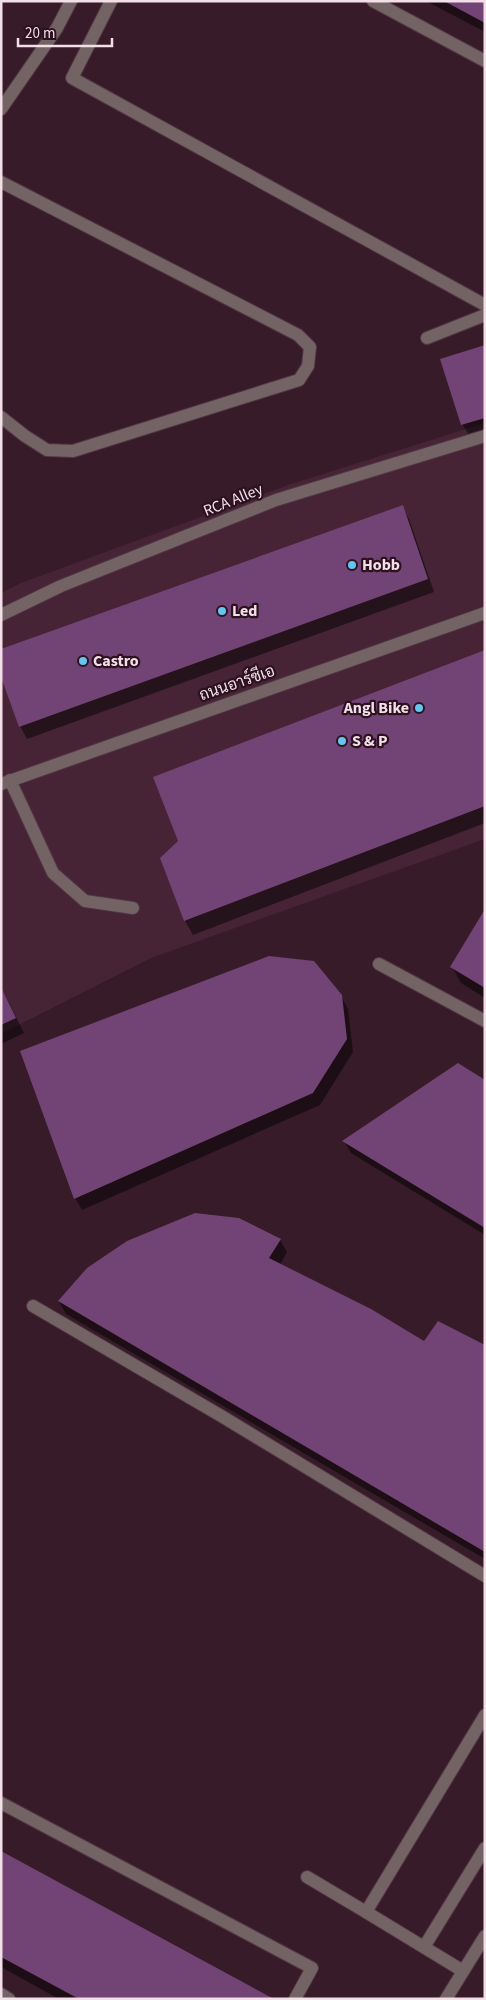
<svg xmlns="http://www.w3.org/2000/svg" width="486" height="2000" font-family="'Source Sans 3',Sarabun,sans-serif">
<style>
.built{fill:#462435}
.shadow{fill:#0007}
.building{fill:#724375}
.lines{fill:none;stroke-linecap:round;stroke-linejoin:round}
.lane-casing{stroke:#513644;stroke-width:14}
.street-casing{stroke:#513644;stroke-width:14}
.lane{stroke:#746364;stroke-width:12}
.street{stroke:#746364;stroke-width:12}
.poi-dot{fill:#64c5ee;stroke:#2c111f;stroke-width:2}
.labels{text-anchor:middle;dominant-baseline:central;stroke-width:4.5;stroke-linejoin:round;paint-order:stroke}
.street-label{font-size:16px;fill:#f3dfe8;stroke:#2c111f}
.poi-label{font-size:16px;font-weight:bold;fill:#f3dfe8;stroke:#2c111f;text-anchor:start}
</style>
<rect width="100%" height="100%" fill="#371b29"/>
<path class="built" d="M485,423V839L151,958L1,1034V593L21,583L288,485Z"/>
<g class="shadow">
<path d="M426,1H485V32Z"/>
<path d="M485,347V435L471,439L463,425L442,360Z"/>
<path d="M402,507L409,519L434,592L27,739L20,726Z"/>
<path d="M485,651V823L193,935L185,921Z"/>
<path d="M485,911V998L461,983L452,967Z"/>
<path d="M1,987L24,1033L1,1044Z"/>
<path d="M341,996L348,1009L353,1052L320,1105L82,1210L75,1198Z"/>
<path d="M485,1081V1235L351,1153L344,1141Z"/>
<path d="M280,1240L287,1252L280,1265L424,1342L485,1347V1559L66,1314L59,1302Z"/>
<path d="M1,1853L272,1999H59L1,1967Z"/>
</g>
<g class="building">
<path d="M444,1H485V23Z"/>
<path d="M485,345V418L461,425L440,359Z"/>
<path d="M403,505L428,579L19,727L1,677V649Z"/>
<path d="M485,650V806L184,921L160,858L178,841L153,777Z"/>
<path d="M485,909V988L450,967Z"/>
<path d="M269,956L314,961L342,995L347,1039L313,1093L74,1199L20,1051Z"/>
<path d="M1,987L16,1018L1,1025Z"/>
<path d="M458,1063L485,1080V1228L342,1141Z"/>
<path d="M195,1213L239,1218L281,1239L269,1258L371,1309L424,1341L438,1321L485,1345V1552L58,1301L87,1268L127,1241Z"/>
<path d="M1,1851L274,1999H79L1,1957Z"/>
</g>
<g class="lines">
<defs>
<g id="lane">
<path d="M111,1L72,78L485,305"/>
<path d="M373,1L485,61"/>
<path d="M427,338L485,315"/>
<path d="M1,615L61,586L276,500L485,436"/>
<path d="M10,780L53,873L85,901L133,908"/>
<path d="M379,964L485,1021"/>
<path d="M33,1306L223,1417L485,1576"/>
<path d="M1,1803L312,1968L295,1999"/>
<path d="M307,1877L366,1912"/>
<path d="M424,1947L485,1848"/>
<path d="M463,1971L366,1912L485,1715"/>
<path d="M1,1994L9,1999"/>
<path d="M446,1999L485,1936"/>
</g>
<g id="street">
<path d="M1,109L57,28L71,1"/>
<path d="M1,182L298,335L310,347L308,366L299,380L73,451L47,450L25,436L1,417"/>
<path d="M1,784L485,613"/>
</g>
</defs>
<use href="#lane" class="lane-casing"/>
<use href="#street" class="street-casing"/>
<use href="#lane" class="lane"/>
<use href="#street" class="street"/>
</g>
<g class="poi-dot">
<circle cx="352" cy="565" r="5"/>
<circle cx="222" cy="611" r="5"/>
<circle cx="83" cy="661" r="5"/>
<circle cx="419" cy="708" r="5"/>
<circle cx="342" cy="741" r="5"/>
</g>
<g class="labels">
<g class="street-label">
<text transform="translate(233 500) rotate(-22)">RCA Alley</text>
<text transform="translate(237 683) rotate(-19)">ถนนอาร์ซีเอ</text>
</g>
<g class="poi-label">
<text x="362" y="565">Hobb</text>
<text x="232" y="611">Led</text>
<text x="93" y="661">Castro</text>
<text x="409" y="708" text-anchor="end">Angl Bike</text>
<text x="352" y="741">S &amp; P</text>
</g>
</g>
<rect width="486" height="2000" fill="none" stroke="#f3dfe8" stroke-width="5"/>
<path d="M18 38v8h94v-8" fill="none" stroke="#f3dfe8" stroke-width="2.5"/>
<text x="25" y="38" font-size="15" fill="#f3dfe8" stroke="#2c111f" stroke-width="4" paint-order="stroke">20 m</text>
</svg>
